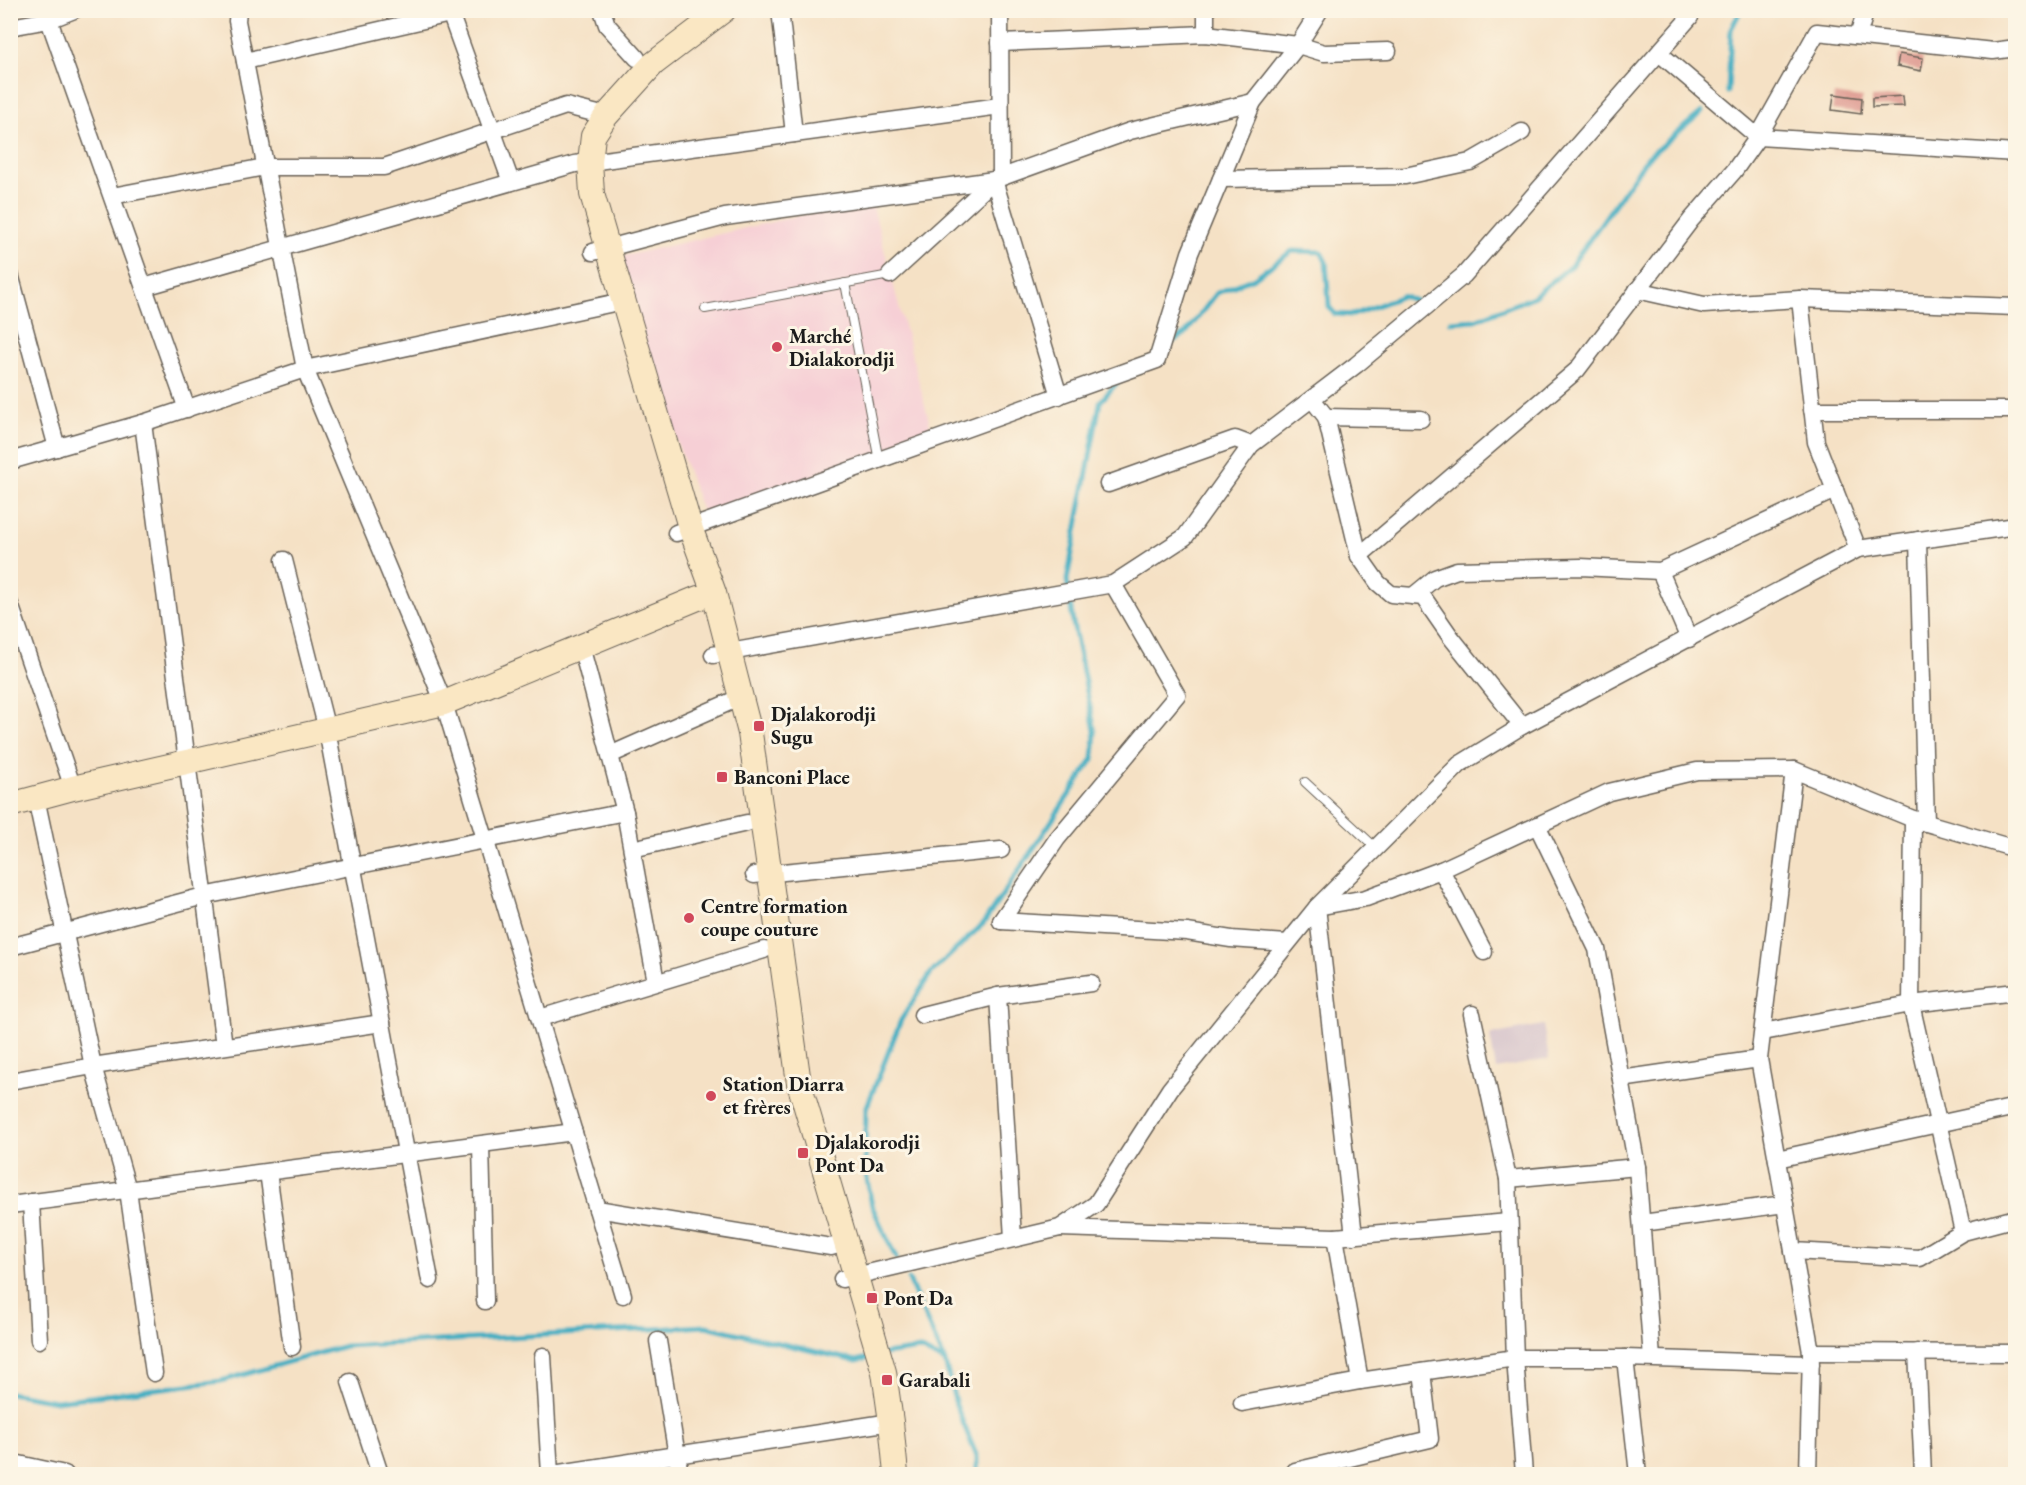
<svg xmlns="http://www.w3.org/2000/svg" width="2026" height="1485" font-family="'EB Garamond',serif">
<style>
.built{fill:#f6cfd5}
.industrial{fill:#d1bdc8}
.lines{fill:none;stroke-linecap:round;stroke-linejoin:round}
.stream{stroke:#43aec2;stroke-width:5}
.building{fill:#dd958c}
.lane-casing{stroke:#686157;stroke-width:10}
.street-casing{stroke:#686157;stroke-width:19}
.secondary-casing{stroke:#686157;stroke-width:26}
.lane{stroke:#fff;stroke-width:8}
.street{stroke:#fff;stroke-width:16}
.secondary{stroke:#fae7c3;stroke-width:24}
.poi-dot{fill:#d1495b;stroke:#fcf5e5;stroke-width:2}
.labels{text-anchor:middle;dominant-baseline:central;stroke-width:6;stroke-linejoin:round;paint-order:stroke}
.poi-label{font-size:20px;font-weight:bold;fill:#1c1c1c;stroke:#fcf5e5;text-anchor:start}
</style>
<rect width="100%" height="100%" fill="#fcf5e5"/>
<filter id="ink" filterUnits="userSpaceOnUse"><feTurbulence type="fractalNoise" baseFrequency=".0167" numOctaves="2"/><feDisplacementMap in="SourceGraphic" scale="12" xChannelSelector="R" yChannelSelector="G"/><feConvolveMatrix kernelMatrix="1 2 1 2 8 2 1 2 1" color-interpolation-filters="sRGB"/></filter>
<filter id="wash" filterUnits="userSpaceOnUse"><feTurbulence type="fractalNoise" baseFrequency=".008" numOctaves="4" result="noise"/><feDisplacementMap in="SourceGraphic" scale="24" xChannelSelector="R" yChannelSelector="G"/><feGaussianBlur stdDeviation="1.35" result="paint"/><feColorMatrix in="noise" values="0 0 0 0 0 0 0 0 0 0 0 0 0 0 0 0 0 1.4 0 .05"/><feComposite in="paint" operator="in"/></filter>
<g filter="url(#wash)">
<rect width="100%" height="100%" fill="#f5e1c5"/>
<path class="built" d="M871,199L933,436L704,517L612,259Z"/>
<path class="industrial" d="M1543,1025L1549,1059L1496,1069L1490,1035Z"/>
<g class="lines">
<g class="stream">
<path d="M1728,92L1731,29L1741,10"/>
<path d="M1450,322L1475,320L1533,297L1571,266L1648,157L1702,112"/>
<path d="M1166,345L1185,334L1217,293L1254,278L1292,251L1321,252L1326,262L1329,307L1335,314L1353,315L1402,296L1417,301"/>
<path d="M896,1258L872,1206L865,1168L866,1109L901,1020L931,973L983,924L1093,759L1095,731L1073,623L1067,580L1100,402L1121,378"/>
<path d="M909,1280L945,1362L956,1405L977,1457V1474"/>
<path d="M885,1354L920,1349L945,1362"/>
<path d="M10,1393L56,1401L221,1381L345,1346L706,1326L856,1361L873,1357"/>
</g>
</g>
<g id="blocks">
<g class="building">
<path d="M1899,54L1923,58L1921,71L1897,66Z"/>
<path d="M1834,94L1862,98L1861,114L1832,110Z"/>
<path d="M1903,96L1904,106L1872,107V98Z"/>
</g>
</g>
</g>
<g filter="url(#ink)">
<use href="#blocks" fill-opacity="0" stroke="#686157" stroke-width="1.5"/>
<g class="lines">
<defs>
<g id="lane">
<path d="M845,283L879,461"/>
<path d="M705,309L890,275"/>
<path d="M1305,782L1375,847"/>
</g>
<g id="street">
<path d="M238,10L237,21L305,369L444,703L623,1295"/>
<path d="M449,10L511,182"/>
<path d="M602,10L607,25L637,58"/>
<path d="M780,10L794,134"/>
<path d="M1000,10L1001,177"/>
<path d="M49,20L187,409"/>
<path d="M10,27L49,20L74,10"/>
<path d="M1206,34V10"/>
<path d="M1858,36L1866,10"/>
<path d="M1000,43L1206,34L1298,45L1324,53L1388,51"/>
<path d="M1659,53L1758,137L2016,153"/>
<path d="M245,61L450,14"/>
<path d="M1221,179L1405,176L1470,162L1522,132"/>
<path d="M994,180L1059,396"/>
<path d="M112,196L265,167H384L566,106L606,116"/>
<path d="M593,252L725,217L994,180L1130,131L1253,102"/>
<path d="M10,274L57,448"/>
<path d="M890,275L994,180"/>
<path d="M144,287L575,164L1000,106"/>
<path d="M1637,290L1704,305L1800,299L2016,307"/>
<path d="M1800,299L1816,442L1858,549"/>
<path d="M1312,399L1326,417L1359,556L1378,583L1391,594L1423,597L1450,636L1522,726"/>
<path d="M1812,410H2016"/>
<path d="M1326,417L1421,419"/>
<path d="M143,423L224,1046"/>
<path d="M10,461L143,423L305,369L623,301"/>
<path d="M1108,484L1235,439L1251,445"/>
<path d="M676,533L1157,360L1190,253L1253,102L1298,45L1320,10"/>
<path d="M1918,540L1926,823"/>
<path d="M1359,556L1577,370L1691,220L1734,171L1758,137L1817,32L1993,51L2016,48"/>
<path d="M284,560L327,730L430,1280"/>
<path d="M1660,571L1689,639"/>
<path d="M1413,596L1435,578L1457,570L1581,567L1660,571L1835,490"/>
<path d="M10,604L73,788"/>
<path d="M581,646L625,812L656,982"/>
<path d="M713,655L1113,584L1185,537L1251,445L1356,365L1464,275L1690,17L1689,10"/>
<path d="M610,755L741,697"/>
<path d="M1794,770L1759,1059L1811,1352L1808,1474"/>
<path d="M36,798L93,1066L128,1190L154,1373"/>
<path d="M1913,819L1911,1004L1963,1232"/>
<path d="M1537,825L1597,949L1637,1167L1652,1358"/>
<path d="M632,849L747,823"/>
<path d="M1441,870L1484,952"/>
<path d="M754,875L1001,850"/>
<path d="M1001,921L1057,839L1177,695L1113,584"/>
<path d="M1001,921L1187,932L1231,939L1287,943"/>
<path d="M10,947L204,896L625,812"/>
<path d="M998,996L1013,1238"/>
<path d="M1472,1014L1508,1179L1515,1358L1524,1474"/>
<path d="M922,1015L998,996L1091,983"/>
<path d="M540,1018L764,950"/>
<path d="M1763,1032L1911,1004L2016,992"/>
<path d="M1621,1079L1759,1059"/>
<path d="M10,1081L93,1066L382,1023"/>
<path d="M481,1145L485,1301"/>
<path d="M1777,1159L2016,1107"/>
<path d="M268,1172L292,1347"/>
<path d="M1508,1179L1637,1167"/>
<path d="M31,1202L39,1340"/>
<path d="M10,1205L574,1132"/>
<path d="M597,1209L831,1247L846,1243"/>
<path d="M1642,1223L1785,1204"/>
<path d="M1060,1228L1335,1237L1509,1222"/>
<path d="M1354,1236L1317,907L1460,764L1522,726L1858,549L2016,526"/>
<path d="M1335,1237L1360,1381"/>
<path d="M1793,1251L1920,1258L1963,1232L2016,1218"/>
<path d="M842,1279L1060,1228L1096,1204L1170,1089L1317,907L1366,898L1441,870L1609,792L1697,771L1794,770L1913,819L2016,849"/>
<path d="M658,1341L680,1474"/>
<path d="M1811,1352L2016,1353"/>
<path d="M1917,1352L1923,1474"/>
<path d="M543,1356L550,1474"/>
<path d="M1625,1358L1638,1474"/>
<path d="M350,1382L380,1474"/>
<path d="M1242,1403L1360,1381L1515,1358H1625L1811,1364"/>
<path d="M10,1462L65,1474"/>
<path d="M553,1474L891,1422"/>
<path d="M1296,1474L1295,1471L1430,1439L1422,1372"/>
</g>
<g id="secondary">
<path d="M724,10L653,64L606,116L593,136L590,162L592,194L690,527L714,593L750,733L799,1083L884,1372L891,1422L896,1474"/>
<path d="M10,805L73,788L444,703L698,598"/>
</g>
</defs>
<use href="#lane" class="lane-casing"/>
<use href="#street" class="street-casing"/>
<use href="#secondary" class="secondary-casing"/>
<use href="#lane" class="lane"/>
<use href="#street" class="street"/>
<use href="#secondary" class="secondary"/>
</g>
</g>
<g class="poi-dot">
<circle cx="777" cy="347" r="6"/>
<rect x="753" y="720" width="12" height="12" rx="3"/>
<rect x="716" y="771" width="12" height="12" rx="3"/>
<circle cx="689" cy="918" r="6"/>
<circle cx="711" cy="1096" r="6"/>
<rect x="797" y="1147" width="12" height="12" rx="3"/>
<rect x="866" y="1292" width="12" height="12" rx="3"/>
<rect x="881" y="1374" width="12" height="12" rx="3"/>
</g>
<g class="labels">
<g class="poi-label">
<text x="789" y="336">Marché<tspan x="789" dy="23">Dialakorodji</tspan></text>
<text x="771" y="714">Djalakorodji<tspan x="771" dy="23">Sugu</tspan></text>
<text x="734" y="777">Banconi Place</text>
<text x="701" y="906">Centre formation<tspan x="701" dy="23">coupe couture</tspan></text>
<text x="723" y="1084">Station Diarra<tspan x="723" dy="23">et frères</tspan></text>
<text x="815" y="1142">Djalakorodji<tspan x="815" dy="23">Pont Da</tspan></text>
<text x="884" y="1298">Pont Da</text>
<text x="899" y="1380">Garabali</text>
</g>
</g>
<rect width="2026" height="1485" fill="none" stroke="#fcf5e5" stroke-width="36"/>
</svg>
